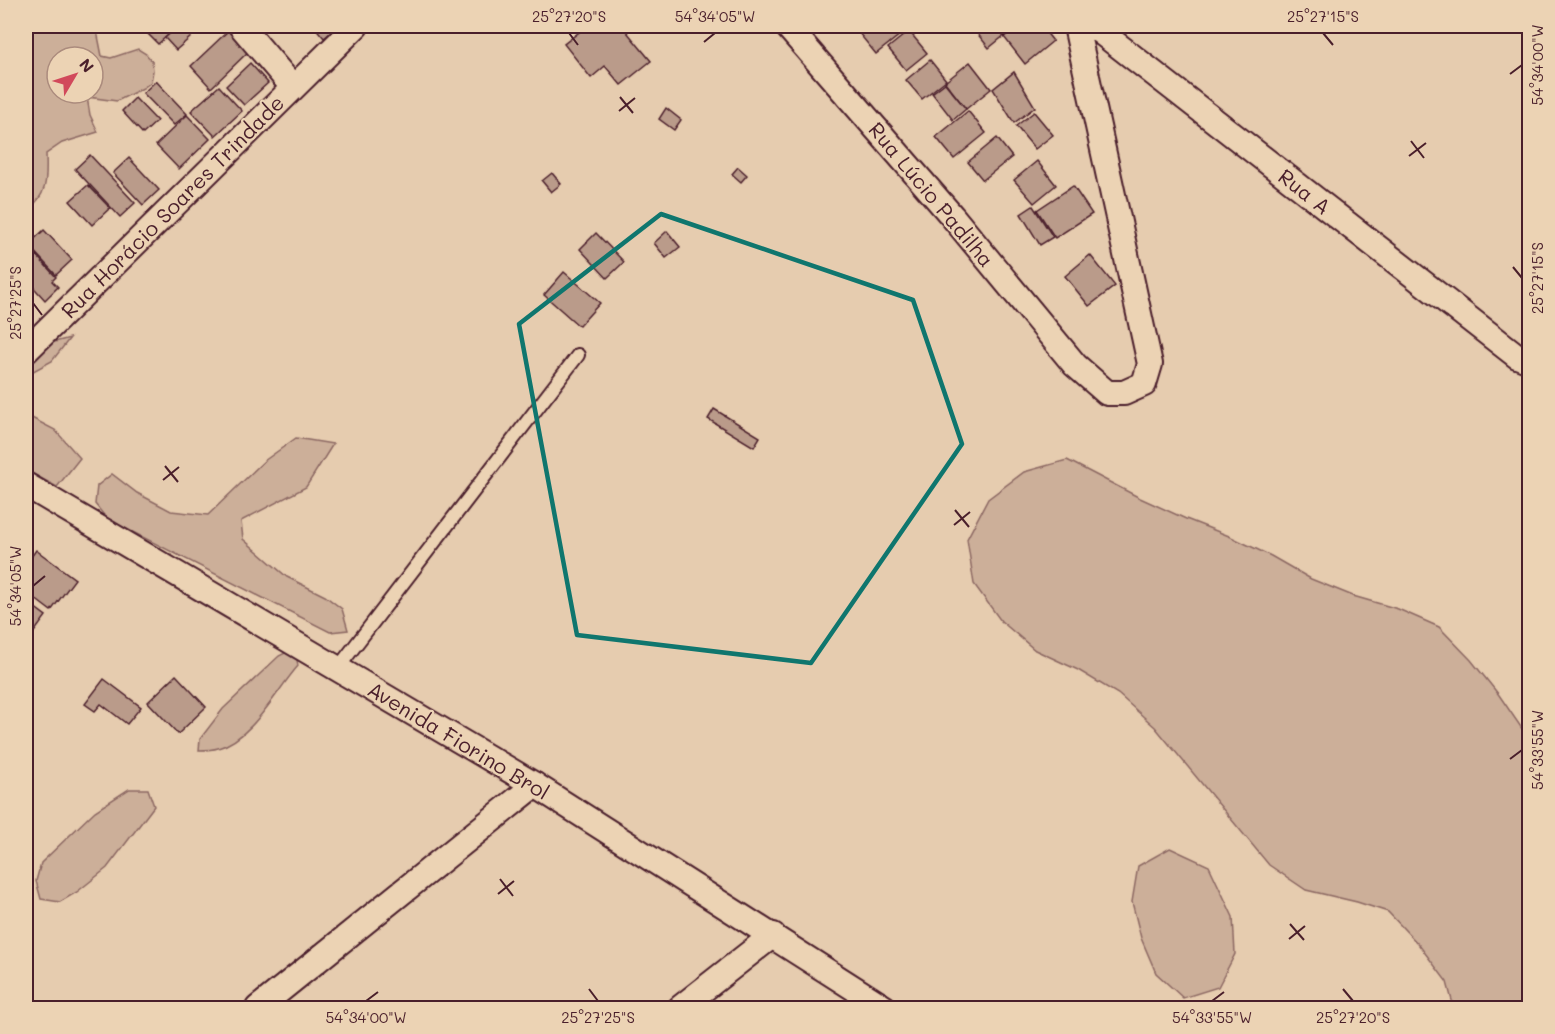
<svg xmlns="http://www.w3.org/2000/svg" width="1555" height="1034" font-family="Mali,sans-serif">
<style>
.green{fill:#ccaf99;stroke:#8b6762;stroke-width:1.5;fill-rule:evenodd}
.building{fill:#ba9b8a;stroke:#4a1f2b;stroke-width:1.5}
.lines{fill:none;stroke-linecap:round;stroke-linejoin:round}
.service-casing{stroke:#4a1f2b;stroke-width:16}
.minor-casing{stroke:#4a1f2b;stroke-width:28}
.service{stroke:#ecd3b4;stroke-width:12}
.minor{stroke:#ecd3b4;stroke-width:24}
.marked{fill:none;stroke:#0f766e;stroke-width:4.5;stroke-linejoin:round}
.ticks{fill:none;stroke:#4a1f2b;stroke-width:2}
.labels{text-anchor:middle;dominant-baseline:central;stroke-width:4.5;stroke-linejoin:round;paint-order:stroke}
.street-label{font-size:21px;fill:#4a1f2b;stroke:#ecd3b4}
.neatline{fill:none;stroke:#4a1f2b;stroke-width:2}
.ticks-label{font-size:15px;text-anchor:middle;fill:#4a1f2b}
</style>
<rect width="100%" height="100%" fill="#e6ccaf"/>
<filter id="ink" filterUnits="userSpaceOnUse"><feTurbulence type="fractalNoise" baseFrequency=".0167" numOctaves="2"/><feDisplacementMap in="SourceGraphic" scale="12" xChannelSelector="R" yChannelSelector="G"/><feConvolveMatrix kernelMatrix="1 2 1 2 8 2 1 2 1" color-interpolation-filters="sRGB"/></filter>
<g filter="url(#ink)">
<g class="green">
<path d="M26,26H96L102,56L111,58L138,49L146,54L152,61L153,71L151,82L143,88L117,101L87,97L90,115L98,132L62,143L46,154C47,179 48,196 26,211ZM57,57H93V93H57Z"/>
<path d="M70,338L52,361L26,375V362L43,345Z"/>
<path d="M26,415L55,430L80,458L57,487L26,470Z"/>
<path d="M296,438L333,444L306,487L241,521L243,539L287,577L325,596L342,609L348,630L330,632L107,519L95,504L97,486L112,474L137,493L171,511L208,515L264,461Z"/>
<path d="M1067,460L1140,498L1186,519L1229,536L1271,556L1311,579L1353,596L1398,609L1439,627L1471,660L1499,695L1525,733L1529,749V1008H1454L1447,982L1419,945L1388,912L1357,902L1306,890L1269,865L1155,727L1118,694L1078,670L1035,650L1001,621L974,584L967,539L988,499L1024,472Z"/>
<path d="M295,648L298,666C276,691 252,739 218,748C212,750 205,750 199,750L200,739L223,709L279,656Z"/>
<path d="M129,789H148L154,806L107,868L77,892L60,902L41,899L36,881L41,863L95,811Z"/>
<path d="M1170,848L1209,866L1233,917L1235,954L1218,987L1183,998L1156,973L1141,938L1132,902L1138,866Z"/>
</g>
<g class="building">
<path d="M154,26H178L158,44L147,33Z"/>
<path d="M178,26L191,37L176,50L165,38Z"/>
<path d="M314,26H339L324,38Z"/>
<path d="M587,26H622L651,61L621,85L605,66L591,78L564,44Z"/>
<path d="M866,26H911L876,54L858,32Z"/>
<path d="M971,26H1016L989,48Z"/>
<path d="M1019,26H1041L1053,41L1025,64L1004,37Z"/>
<path d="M229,30L249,51L211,88L191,66Z"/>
<path d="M909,31L927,53L906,70L888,48Z"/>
<path d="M930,60L946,80L922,99L906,80Z"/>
<path d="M970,62L991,89L966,109L945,82Z"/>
<path d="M250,63L268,83L244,105L226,86Z"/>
<path d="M1014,72L1035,107L1014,123L993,89Z"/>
<path d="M156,81L187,114L174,125L143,93Z"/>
<path d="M945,83L966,109L953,120L932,93Z"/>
<path d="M219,86L242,111L215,136L191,111Z"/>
<path d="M135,98L157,121L143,134L122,111Z"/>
<path d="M666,108L681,120L674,130L659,119Z"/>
<path d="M968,111L986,133L954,159L936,137Z"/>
<path d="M1034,112L1053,135L1035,149L1016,126Z"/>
<path d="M187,115L210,139L179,169L156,145Z"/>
<path d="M997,138L1012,157L983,180L968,162Z"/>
<path d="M90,155L135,203L120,217L75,169Z"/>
<path d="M129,158L159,190L143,205L113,173Z"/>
<path d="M1037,161L1056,185L1034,203L1014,180Z"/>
<path d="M738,167L747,175L741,182L732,174Z"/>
<path d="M552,173L561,184L551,192L542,181Z"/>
<path d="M88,185L110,208L92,225L70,201Z"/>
<path d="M1073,186L1092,214L1055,238L1037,210Z"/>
<path d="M1033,206L1053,237L1040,245L1021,214Z"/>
<path d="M44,230L72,260L56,275L28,245Z"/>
<path d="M667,231L680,247L666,258L654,243Z"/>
<path d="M596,233L624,262L607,278L580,249Z"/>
<path d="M26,244L56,277L52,281L58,287L45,300L26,279Z"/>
<path d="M1090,255L1115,286L1089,306L1065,276Z"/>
<path d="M564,272L600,303L579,326L544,295Z"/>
<path d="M714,409L760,437L754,447L708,419Z"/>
<path d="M36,550L75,579L51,611L26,592V564Z"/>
<path d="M26,601L46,616L26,643Z"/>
<path d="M176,675L206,707L178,734L148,702Z"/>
<path d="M104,679L141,707L127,724L101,704L95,711L85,704Z"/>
</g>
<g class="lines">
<defs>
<path id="service" d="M338,668L578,355"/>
<g id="minor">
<path d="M241,26L292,86"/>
<path d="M787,26L952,216L1075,365L1107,393H1124L1144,384L1150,364L1076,26"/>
<path d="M1093,26L1517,356L1530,361"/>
<path d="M26,351L356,26"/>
<path d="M26,485L535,785L885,1008"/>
<path d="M258,1008L535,785"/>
<path d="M680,1008L773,935"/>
</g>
</defs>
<use href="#service" class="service-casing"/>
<use href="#minor" class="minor-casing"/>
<use href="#service" class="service"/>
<use href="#minor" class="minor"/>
</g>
</g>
<path class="marked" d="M661,214L913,300L962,444L811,663L577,635L519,324Z"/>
<path class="ticks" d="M569,33L578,45M1323,33L1333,45M704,42L715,33M1510,74L1522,65M620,97L633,113M619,111L635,98M1411,141L1424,158M1409,156L1426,143M1513,267L1522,278M33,303L42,315M165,466L178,482M163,480L179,467M955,510L969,527M954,525L970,512M33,586L45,576M1510,759L1522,750M500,879L513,896M498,894L514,881M1290,924L1304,940M1289,939L1305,926M589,989L598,1001M1343,989L1353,1001M366,1001L378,992M1212,1001L1224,992"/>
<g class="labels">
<g class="street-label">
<text transform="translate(1305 191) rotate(38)">Rua A</text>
<text transform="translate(932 194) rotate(50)">Rua Lúcio Padilha</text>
<text transform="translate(172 206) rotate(-45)">Rua Horácio Soares Trindade</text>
<text transform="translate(459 740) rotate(31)">Avenida Fiorino Brol</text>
</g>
</g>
<rect width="1555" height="1034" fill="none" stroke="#ecd3b4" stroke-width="66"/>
<g transform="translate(75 75) rotate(51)"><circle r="28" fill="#ecd3b4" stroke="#ab8b7d" stroke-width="1.5"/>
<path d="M0-4.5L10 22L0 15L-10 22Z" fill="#d1495b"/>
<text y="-9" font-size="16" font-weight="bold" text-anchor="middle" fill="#4a1f2b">N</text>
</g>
<rect x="33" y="33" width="1489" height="968" class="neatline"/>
<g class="ticks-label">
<text x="569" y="22">25°27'20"S</text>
<text x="715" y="22">54°34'05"W</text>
<text x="1323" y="22">25°27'15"S</text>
<text transform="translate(1538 65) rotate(-90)" y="5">54°34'00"W</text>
<text transform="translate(1538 278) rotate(-90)" y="5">25°27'15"S</text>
<text transform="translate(16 303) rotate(-90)" y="5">25°27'25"S</text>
<text transform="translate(16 586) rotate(-90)" y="5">54°34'05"W</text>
<text transform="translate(1538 750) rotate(-90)" y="5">54°33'55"W</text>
<text x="366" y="1023">54°34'00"W</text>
<text x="598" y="1023">25°27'25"S</text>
<text x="1212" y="1023">54°33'55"W</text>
<text x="1353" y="1023">25°27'20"S</text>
</g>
</svg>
